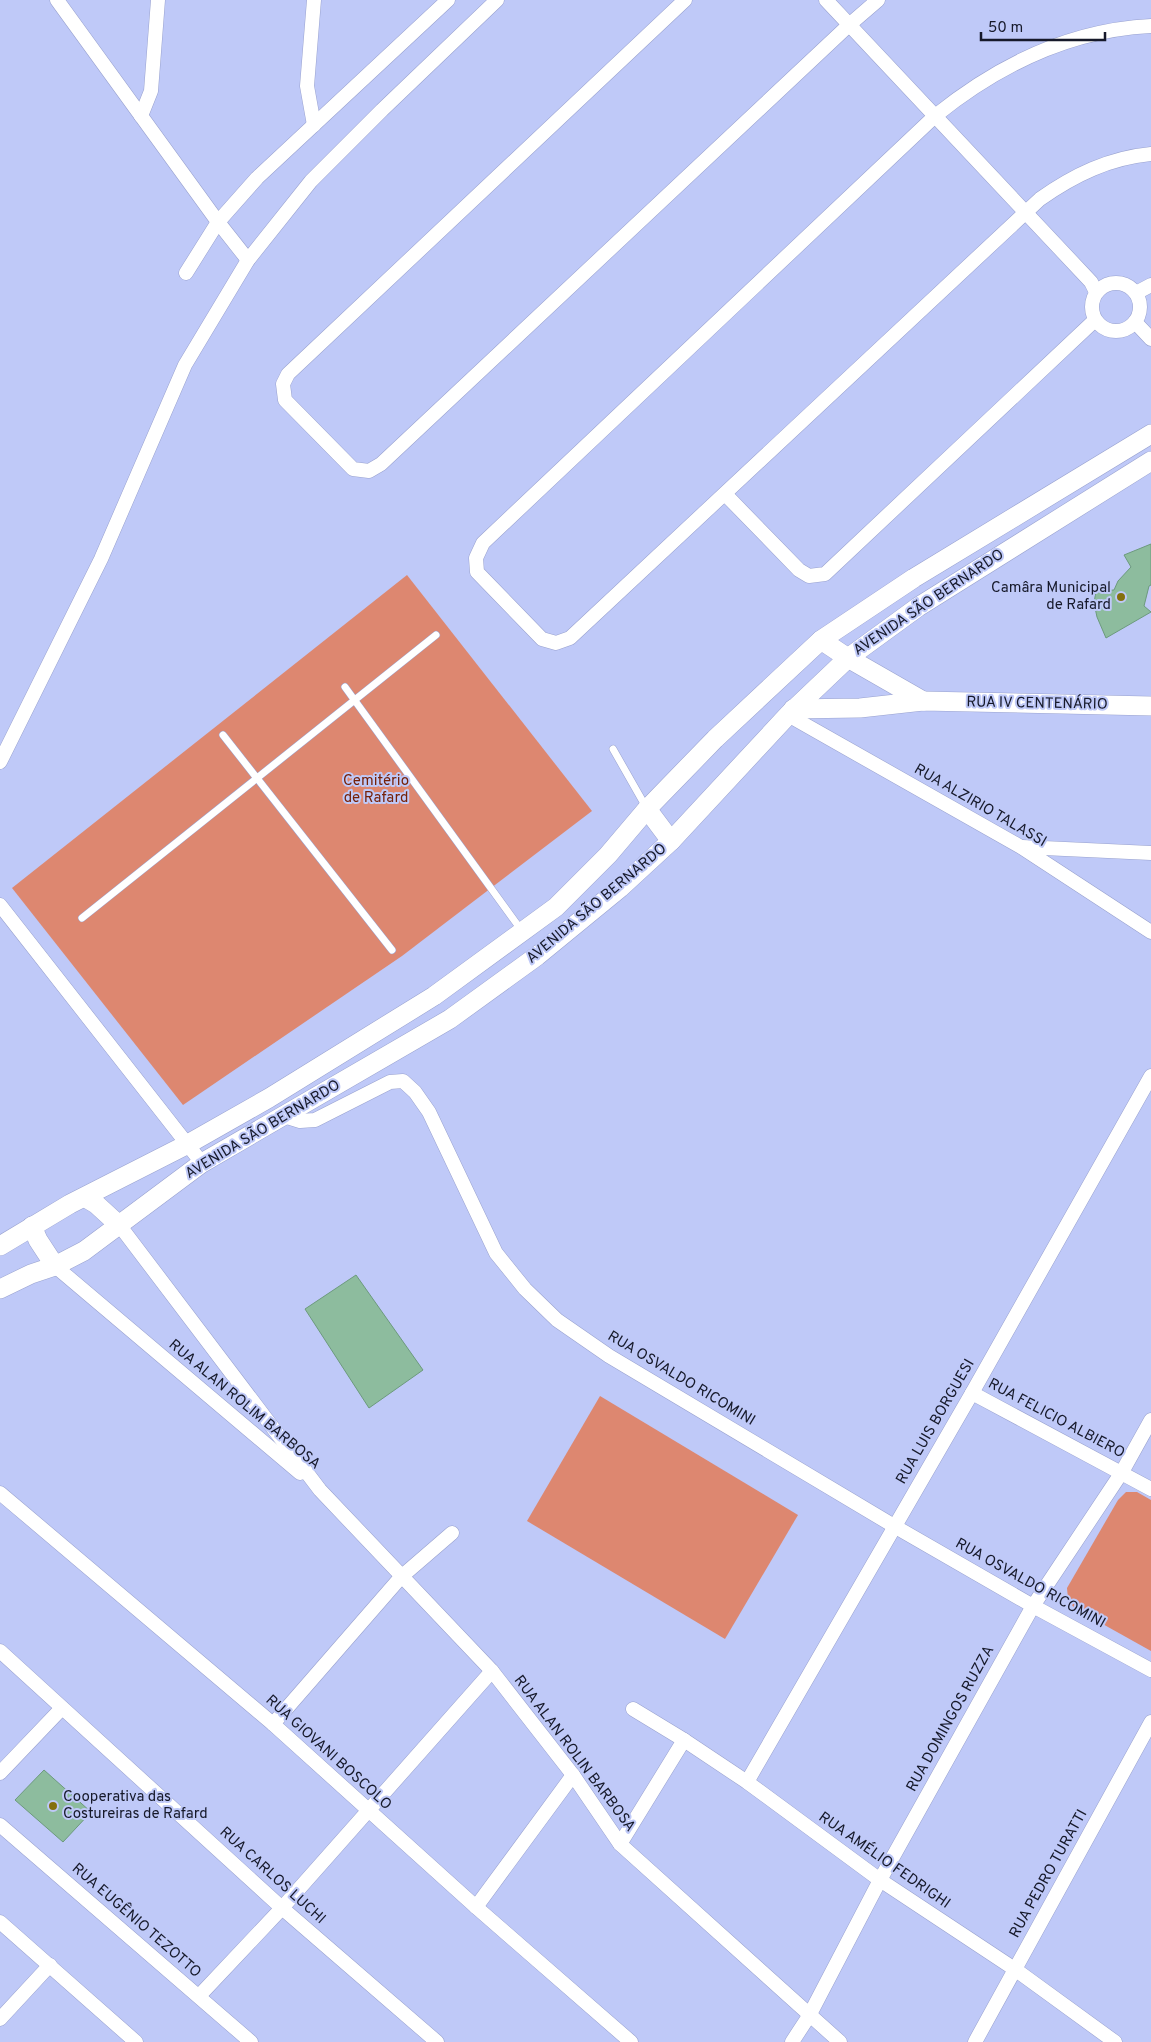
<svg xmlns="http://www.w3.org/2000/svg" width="1151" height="2042" font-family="Overpass,sans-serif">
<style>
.green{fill:#dd8770}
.building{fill:#8dbc9e;stroke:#6c9a7d}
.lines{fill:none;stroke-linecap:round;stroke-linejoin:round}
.lane-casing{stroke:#99a2cf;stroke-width:8}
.street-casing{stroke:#99a2cf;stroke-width:15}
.secondary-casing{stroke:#99a2cf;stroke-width:20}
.lane{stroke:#fff;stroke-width:7}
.street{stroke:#fff;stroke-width:14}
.secondary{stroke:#fff;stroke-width:19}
.poi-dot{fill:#84700f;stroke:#bfc9f8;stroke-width:2}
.labels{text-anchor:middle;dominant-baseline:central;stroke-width:4;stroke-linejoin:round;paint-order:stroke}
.poi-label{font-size:15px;fill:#16192a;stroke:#bfc9f8;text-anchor:end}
.street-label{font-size:15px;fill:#16192a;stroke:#bfc9f8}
.park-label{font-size:15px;fill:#752108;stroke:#bfc9f8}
</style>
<rect width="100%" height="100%" fill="#bfc9f8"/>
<g class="green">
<path d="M407,575L592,811L402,956L183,1105L12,888Z"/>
<path d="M600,1396L798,1515L725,1639L527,1521Z"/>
<path d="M1126,1492H1137L1151,1500V1651L1074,1608L1068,1599L1067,1588L1118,1500Z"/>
</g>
<g class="building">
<path d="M1151,544V585L1149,586L1144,606L1151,612L1106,638L1097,617L1094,603L1096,591L1114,590L1118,581L1131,567L1124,555Z"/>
<path d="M356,1275L423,1370L369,1408L305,1309Z"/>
<path d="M44,1770L91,1812L63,1842L15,1800Z"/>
</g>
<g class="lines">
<defs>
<g id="lane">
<path d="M345,687L522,931"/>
<path d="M223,735L392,950"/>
<path d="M613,749L646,807"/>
<path d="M82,918L436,635"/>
</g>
<g id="street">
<path d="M57,0L218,222L248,260"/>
<path d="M314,0L307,86L314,125"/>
<path d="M685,0L288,374L283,384L285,400L353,469L369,471L381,464L849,25L878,0"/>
<path d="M826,0L1091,282L1096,292"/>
<path d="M1151,26C1069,30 997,66 935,116L483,543L476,558L477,572L542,639L556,643L570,638L1040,199C1074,175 1109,158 1151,154"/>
<path d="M141,116L151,91L158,0"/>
<path d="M186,273L218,222L257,178L448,0"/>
<circle cx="1116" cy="307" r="24"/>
<path d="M1136,293L1151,285"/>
<path d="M1135,322L1151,339"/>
<path d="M725,494L799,570L809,576L825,574L1095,320"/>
<path d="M788,715L1021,847L1151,932"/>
<path d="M0,762L101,559L185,365L248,260L311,181L382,110L497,0"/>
<path d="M1022,847L1151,853"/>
<path d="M0,905L202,1163"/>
<path d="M284,1116L300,1121L315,1120L390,1082L403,1081L415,1092L429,1112L496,1253L525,1289L557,1320L609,1356L894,1526L1033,1606L1151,1670"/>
<path d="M120,1226L320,1490L492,1671L573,1775L620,1844L840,2042"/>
<path d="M55,1266L300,1473"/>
<path d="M972,1393L1151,1489"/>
<path d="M0,1493L273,1724L476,1907L631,2042"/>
<path d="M0,1651L282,1908L437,2042"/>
<path d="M633,1709L684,1740L747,1782L880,1880L1016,1970L1115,2042"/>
<path d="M273,1724L401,1577L452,1533"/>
<path d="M0,1773L62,1708"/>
<path d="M747,1782L972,1393L1151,1076"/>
<path d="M0,1825L251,2042"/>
<path d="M620,1844L684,1740"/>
<path d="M476,1907L573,1775"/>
<path d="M0,1922L136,2042"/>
<path d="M199,1996L282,1908L492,1671"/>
<path d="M0,2019L50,1965"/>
<path d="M792,2042L809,2016L880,1880L1033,1606L1122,1472L1151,1420"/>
<path d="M975,2042L1151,1722"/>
</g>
<g id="secondary">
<path d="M821,640L848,658L923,701"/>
<path d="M793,709L860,708L923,701L1151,706"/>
<path d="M647,809L671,841"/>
<path d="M86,1198L96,1204L120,1226"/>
<path d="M32,1226L38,1240L55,1266"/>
<path d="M0,1246L70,1204L188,1144L269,1098L434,996L556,907L608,855L647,809L715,739L821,640L914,578L1151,434"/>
<path d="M0,1289L31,1274L55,1266L84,1251L202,1163L450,1019L537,956L620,888L671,841L788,715L848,658L918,607L1151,461"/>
</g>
</defs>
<use href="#lane" class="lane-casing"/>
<use href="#street" class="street-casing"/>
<use href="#secondary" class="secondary-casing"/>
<use href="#lane" class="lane"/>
<use href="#street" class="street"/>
<use href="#secondary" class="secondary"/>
</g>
<g class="poi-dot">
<circle cx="1121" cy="597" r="5"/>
<circle cx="53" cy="1806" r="5"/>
</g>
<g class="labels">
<g class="poi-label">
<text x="1111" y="588">Camâra Municipal<tspan x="1111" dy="17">de Rafard</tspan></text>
<text x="63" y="1797" text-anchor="start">Cooperativa das<tspan x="63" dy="17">Costureiras de Rafard</tspan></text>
</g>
<g class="street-label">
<text transform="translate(929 603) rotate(-34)">AVENIDA SÃO BERNARDO</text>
<text transform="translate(1037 704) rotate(1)">RUA IV CENTENÁRIO</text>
<text transform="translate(980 806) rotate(30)">RUA ALZIRIO TALASSI</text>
<text transform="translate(597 904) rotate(-40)">AVENIDA SÃO BERNARDO</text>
<text transform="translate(263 1130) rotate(-31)">AVENIDA SÃO BERNARDO</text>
<text transform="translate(681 1379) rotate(31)">RUA OSVALDO RICOMINI</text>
<text transform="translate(244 1405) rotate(40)">RUA ALAN ROLIM BARBOSA</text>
<text transform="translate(1056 1419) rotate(28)">RUA FELICIO ALBIERO</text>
<text transform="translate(936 1422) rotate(-60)">RUA LUIS BORGUESI</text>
<text transform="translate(1030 1584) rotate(29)">RUA OSVALDO RICOMINI</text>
<text transform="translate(951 1719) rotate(-61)">RUA DOMINGOS RUZZA</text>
<text transform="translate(328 1753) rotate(42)">RUA GIOVANI BOSCOLO</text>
<text transform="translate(574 1754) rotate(53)">RUA ALAN ROLIN BARBOSA</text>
<text transform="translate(884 1861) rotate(35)">RUA AMÉLIO FEDRIGHI</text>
<text transform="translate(1049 1874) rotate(-61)">RUA PEDRO TURATTI</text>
<text transform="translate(272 1876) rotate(42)">RUA CARLOS LUCHI</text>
<text transform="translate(136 1921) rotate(41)">RUA EUGÊNIO TEZOTTO</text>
</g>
<g class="park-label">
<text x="376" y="781">Cemitério<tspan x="376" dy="17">de Rafard</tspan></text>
</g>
</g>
<path d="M981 32v8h124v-8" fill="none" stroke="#16192a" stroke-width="2.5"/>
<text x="988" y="32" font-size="15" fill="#16192a" stroke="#bfc9f8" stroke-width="4" paint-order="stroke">50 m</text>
</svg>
